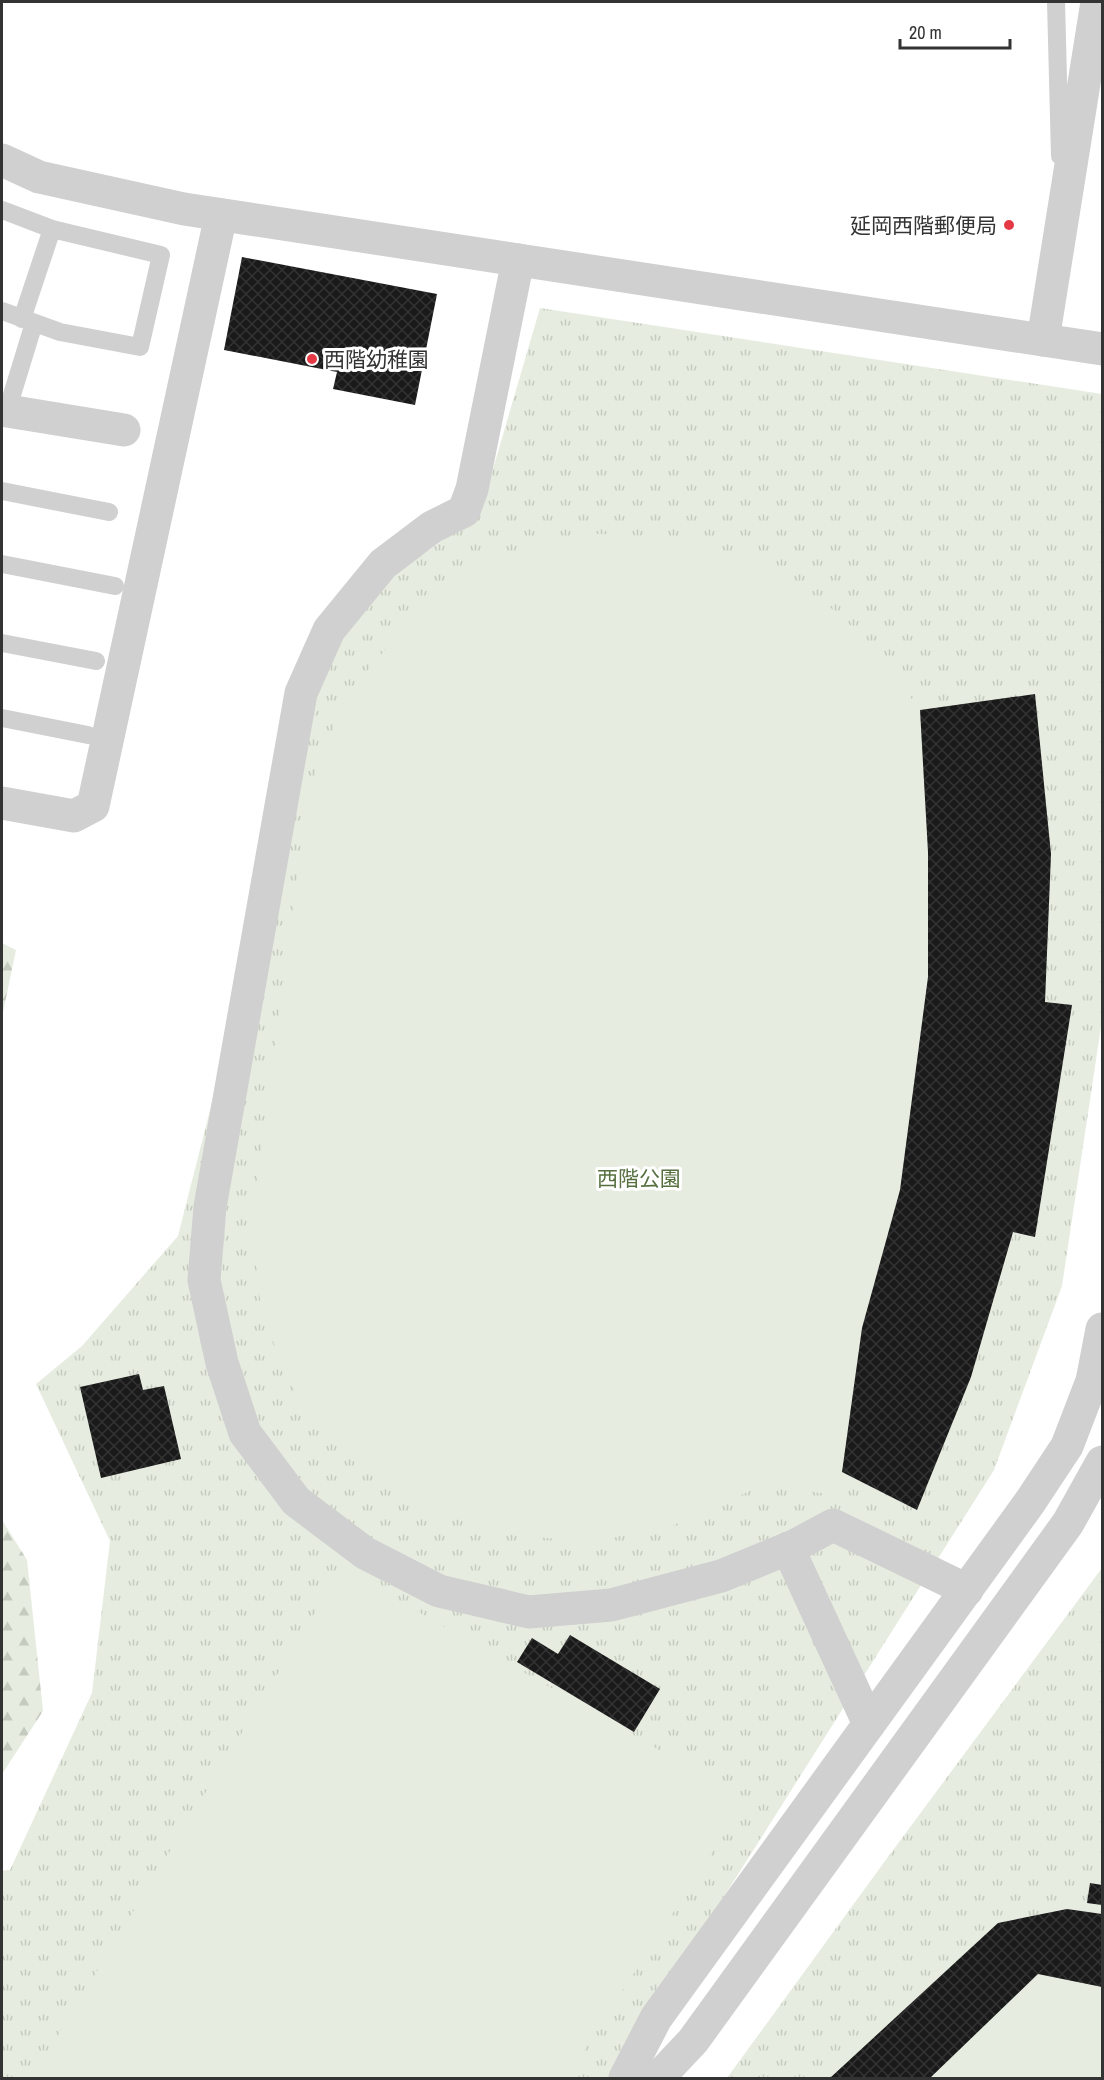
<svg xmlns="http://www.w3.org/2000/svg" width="1104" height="2080" font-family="'Archivo Narrow','Noto Sans JP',sans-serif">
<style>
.grass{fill:url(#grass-tufts)}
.forest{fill:url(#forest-firs)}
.garden{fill:#e6ecdf}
.building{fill:url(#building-cross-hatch)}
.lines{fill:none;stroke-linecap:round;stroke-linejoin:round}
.service{stroke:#d0d0d0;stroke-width:18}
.minor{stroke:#d0d0d0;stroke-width:33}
.tertiary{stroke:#d0d0d0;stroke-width:33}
.poi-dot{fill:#e63946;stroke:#fff;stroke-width:2}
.labels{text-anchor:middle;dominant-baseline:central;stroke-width:6;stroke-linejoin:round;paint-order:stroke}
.poi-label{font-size:21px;fill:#333;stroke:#fff;text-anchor:end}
.park-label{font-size:21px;fill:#56703f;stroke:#fff}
</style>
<defs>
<pattern id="grass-tufts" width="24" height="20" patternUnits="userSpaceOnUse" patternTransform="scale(1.5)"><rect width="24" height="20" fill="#e6ecdf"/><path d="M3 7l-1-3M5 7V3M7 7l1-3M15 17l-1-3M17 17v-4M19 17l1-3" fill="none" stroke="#c6cbc0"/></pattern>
<pattern id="forest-firs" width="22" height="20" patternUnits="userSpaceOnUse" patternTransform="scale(1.5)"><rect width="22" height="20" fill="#e6ecdf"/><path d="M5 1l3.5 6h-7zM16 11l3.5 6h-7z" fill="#c6cbc0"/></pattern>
<pattern id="building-cross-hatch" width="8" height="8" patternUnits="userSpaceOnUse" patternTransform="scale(1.5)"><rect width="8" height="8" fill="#1a1a1a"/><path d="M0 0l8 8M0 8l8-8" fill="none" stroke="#333"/></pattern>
</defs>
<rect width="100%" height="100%" fill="#fff"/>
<g class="grass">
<path d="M540,308L1102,394V1020L1062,1286L994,1470L609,2078H2V1871L10,1870L92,1693L110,1541L36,1384L82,1346L178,1236L316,693L339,636L398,571L431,549L481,510Z"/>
<path d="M1102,1568V2078H727L885,1861Z"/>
</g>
<g class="forest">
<path d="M2,943L16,950L2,1017Z"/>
<path d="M2,1520L27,1560L43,1711L2,1774Z"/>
</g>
<g class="garden">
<path d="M579,533L670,537L755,560L822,600L869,642L920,710L926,780L930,919L927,1005L913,1128L890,1235L862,1328L839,1496L765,1484L674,1525L592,1542L503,1534L406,1503L346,1455L284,1377L259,1295L252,1222L307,799L324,751L348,693L432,596L497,556Z"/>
<path d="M342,1568L746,1800L566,2078H32Z"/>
<path d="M1038,1974L1102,1987V2078H930Z"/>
</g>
<g class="building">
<path d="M242,257L437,294L415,405L333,389L337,372L224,350Z"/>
<path d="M1035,694L1051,854L1045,1002L1072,1005L1035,1237L1013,1232L971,1377L917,1510L842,1472L862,1328L900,1190L928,977V852L920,710Z"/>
<path d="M139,1374L143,1390L164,1386L181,1459L101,1478L80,1387Z"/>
<path d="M570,1635L660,1689L634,1732L517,1662L532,1638L558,1654Z"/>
<path d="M1090,1883L1102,1885V1905L1087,1903Z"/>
<path d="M1067,1909L1102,1914V1987L1038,1974L930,2078H830L998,1923Z"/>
</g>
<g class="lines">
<g class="service">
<path d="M1056,2L1060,156"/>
<path d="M2,210L52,229L161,255L140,347L60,332L2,311"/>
<path d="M22,319L52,229"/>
<path d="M7,411L34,323"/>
<path d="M2,491L109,512"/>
<path d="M2,564L115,586"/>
<path d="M2,643L96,661"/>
<path d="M2,718L88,735"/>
</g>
<g class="minor">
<path d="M518,260L472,489L464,511L432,527L383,564L329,630L301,693L210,1207L204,1280L222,1363L245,1433L296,1501L365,1553L439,1591L529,1612L611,1605L721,1576L794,1546L833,1525L967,1590"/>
<path d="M1043,340L1097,2"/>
<path d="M2,410L124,430"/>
<path d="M2,803L74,816L93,806L221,215"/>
<path d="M788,1548L869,1724"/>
</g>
<g class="tertiary">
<path d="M2,160L39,177L184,209L1102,349"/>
<path d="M625,2078L656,2018L1030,1502L1067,1446L1092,1381L1102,1329"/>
<path d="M658,2078L693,2041L1068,1523L1102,1462"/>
</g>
</g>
<g class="poi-dot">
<circle cx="1009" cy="225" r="6"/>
<circle cx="312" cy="359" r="6"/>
</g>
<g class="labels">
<g class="poi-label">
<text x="997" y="225">延岡西階郵便局</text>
<text x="324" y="359" text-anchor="start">西階幼稚園</text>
</g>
<g class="park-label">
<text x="639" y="1178">西階公園</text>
</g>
</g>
<rect width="1104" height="2080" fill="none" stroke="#333333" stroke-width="6"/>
<path d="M900 39v9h110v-9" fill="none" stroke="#333333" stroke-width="3"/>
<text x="909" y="39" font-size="18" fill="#333333" stroke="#ffffff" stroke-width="4.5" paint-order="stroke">20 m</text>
</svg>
